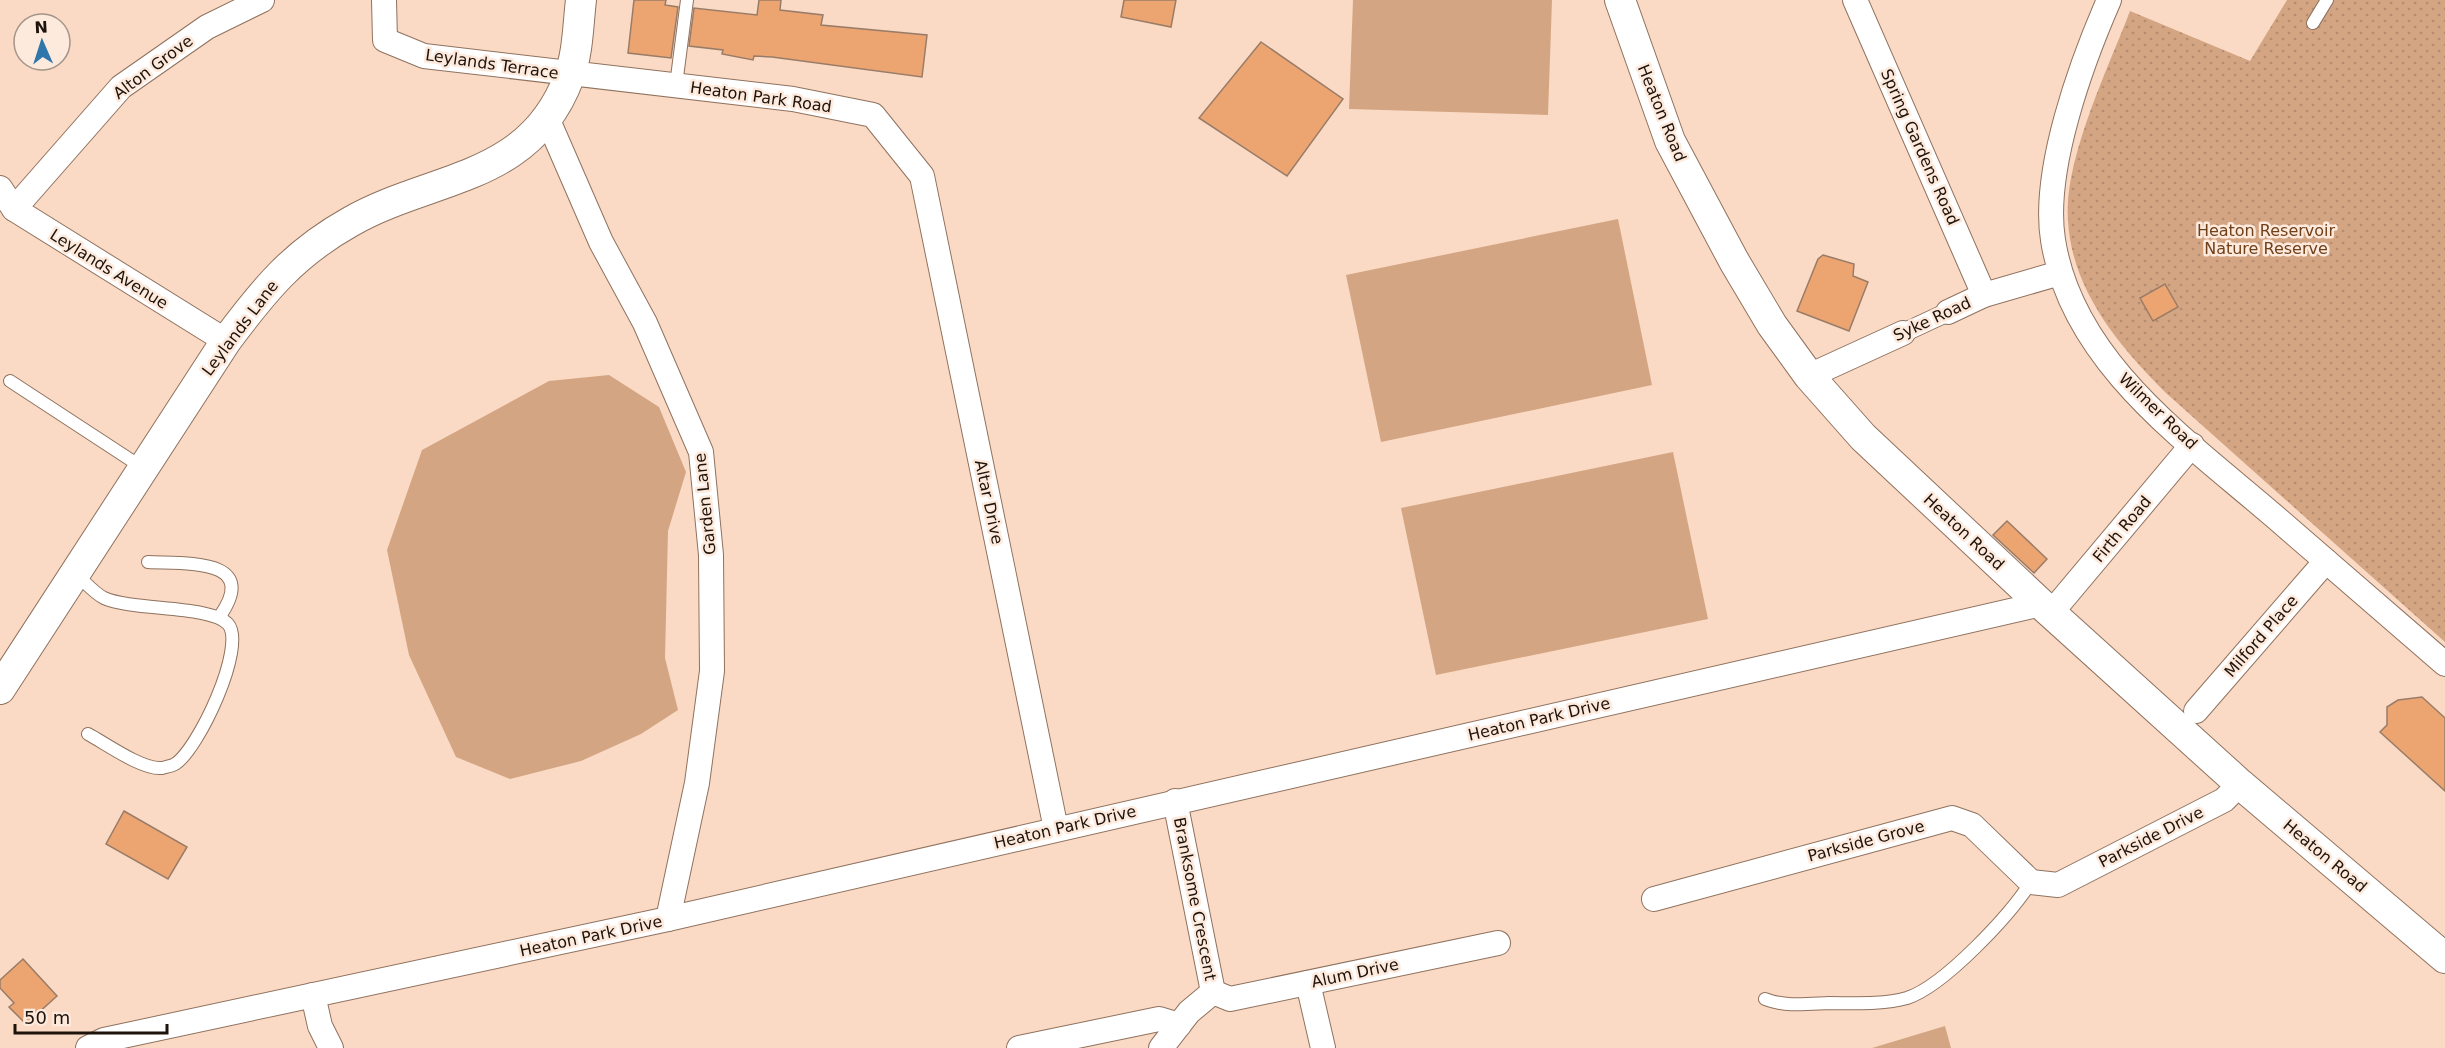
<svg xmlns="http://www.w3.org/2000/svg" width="2445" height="1048" font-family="'DejaVu Sans',sans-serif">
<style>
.park{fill:url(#park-dots)}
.pitch{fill:#d4a583}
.building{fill:#eca571;stroke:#997c68;stroke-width:1.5}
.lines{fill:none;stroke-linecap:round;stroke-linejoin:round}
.service-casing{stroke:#8f725f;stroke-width:14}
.pedestrian-casing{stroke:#8f725f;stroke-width:20}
.minor-casing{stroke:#8f725f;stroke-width:26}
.tertiary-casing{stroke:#8f725f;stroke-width:32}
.service{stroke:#fff;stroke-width:12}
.pedestrian{stroke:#fff;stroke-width:18}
.minor{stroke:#fff;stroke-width:24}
.tertiary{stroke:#fff;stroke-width:30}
.labels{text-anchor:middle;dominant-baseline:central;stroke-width:5;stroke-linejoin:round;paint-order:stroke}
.street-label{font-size:16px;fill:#1e130b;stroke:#feeadd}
.park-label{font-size:16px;fill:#6f401a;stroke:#feeadd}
</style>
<defs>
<pattern id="park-dots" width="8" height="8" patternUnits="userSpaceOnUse" patternTransform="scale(1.5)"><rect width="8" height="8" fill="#d4a583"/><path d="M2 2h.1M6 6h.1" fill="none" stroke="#b68d70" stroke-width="1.8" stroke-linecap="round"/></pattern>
</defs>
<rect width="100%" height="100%" fill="#fadac4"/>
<path class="park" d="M2287,0H2445V642L2166,393C2120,347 2072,291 2068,221C2063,161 2108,69 2130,11L2250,61Z"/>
<g class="pitch">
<path d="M1353,0H1552L1548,115L1349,109Z"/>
<path d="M1618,219L1652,385L1381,442L1346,275Z"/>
<path d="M609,375L659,407L686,472L668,531L665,658L678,710L641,734L581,761L510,779L456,757L409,655L387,550L422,450L549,381Z"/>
<path d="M1673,452L1708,619L1436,675L1401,508Z"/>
<path d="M1945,1026L1951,1048H1872Z"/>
</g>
<g class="building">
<path d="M634,0H666L665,5L678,7L671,58L628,53Z"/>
<path d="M759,0H781L780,10L823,15L821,25L927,35L922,77L772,57L754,56L753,60L722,54L723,50L689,46L694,8L757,15Z"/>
<path d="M1124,0H1176L1171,27L1121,17Z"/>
<path d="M1261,42L1343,99L1287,176L1199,118Z"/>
<path d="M1823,255L1854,264L1853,276L1868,282L1849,331L1797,311L1818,259Z"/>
<path d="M2165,284L2178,307L2153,321L2140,298Z"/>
<path d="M2007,521L2047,559L2034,573L1993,535Z"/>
<path d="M2422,697L2445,718V791L2380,732L2387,725V707L2398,700Z"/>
<path d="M124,811L187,847L168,879L106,844Z"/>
<path d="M23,959L57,996L26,1024L9,1007L14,1003L0,988V980Z"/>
</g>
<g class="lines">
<defs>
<g id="service">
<path d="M2313,23L2327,0"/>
<path d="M676,85L687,0"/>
<path d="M10,381L143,468"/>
<path d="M148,562C183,564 261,557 220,616"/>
<path d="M76,574C84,581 94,593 104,598C133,611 210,605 228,624C247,646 198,750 175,764C172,766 165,767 162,768C142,770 105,743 88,734"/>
<path d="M1765,999C1785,1007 1807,1004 1829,1003C1854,1003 1882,1005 1907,998C1944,986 2010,915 2031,882"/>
</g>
<path id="pedestrian" d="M1903,333L1948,312"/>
<g id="minor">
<path d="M384,0L385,40L424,56L793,99L873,115L922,176L1056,829"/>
<path d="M1855,0L1984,295"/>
<path d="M2109,0C2081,64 2042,171 2053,240C2072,362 2187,441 2274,516C2331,565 2388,615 2445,664"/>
<path d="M547,118L601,242L645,323L701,452L711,555L712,671L697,783L668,919"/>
<path d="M0,188L14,209L226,341"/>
<path d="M14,209L121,87L207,27L262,0"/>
<path d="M1948,312L1984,295L2060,273"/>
<path d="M1809,376L1903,333"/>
<path d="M2051,613L2192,445"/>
<path d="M2196,711L2326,561"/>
<path d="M1654,899L1952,818L1972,825L2031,882L2058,885L2224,800L2240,784"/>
<path d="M1308,983L1323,1048"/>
<path d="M1213,992L1230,999L1498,943"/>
<path d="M313,995L320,1026L331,1048"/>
<path d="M88,1048L104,1040L668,919L2041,604"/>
<path d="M1019,1048L1159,1019L1179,1025"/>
<path d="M1161,1048L1189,1012L1213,992L1175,801"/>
</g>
<g id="tertiary">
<path d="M1620,0L1670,141L1734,261L1772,325L1809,376L1863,437L2041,604L2240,784L2445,958"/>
<path d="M0,689L226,341C264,290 293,254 350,222C432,175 530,182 569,77C578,53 578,25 581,0"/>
</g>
</defs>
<use href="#service" class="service-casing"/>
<use href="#pedestrian" class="pedestrian-casing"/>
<use href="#minor" class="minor-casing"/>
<use href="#tertiary" class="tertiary-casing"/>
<use href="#service" class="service"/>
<use href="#pedestrian" class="pedestrian"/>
<use href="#minor" class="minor"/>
<use href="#tertiary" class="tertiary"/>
</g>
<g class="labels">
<g class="street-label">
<text transform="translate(492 64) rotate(8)">Leylands Terrace</text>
<text transform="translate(153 67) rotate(-37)">Alton Grove</text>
<text transform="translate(761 97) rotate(8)">Heaton Park Road</text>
<text transform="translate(1662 113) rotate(68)">Heaton Road</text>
<text transform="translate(1920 147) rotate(66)">Spring Gardens Road</text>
<text transform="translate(109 269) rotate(32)">Leylands Avenue</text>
<text transform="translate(1932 319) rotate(-25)">Syke Road</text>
<text transform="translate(240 328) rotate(-53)">Leylands Lane</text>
<text transform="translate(2158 411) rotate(44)">Wilmer Road</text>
<text transform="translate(989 502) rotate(78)">Altar Drive</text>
<text transform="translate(705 504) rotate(-96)">Garden Lane</text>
<text transform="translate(2122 529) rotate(-50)">Firth Road</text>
<text transform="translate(1964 532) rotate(43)">Heaton Road</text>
<text transform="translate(2261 636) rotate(-49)">Milford Place</text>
<text transform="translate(1539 719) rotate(-13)">Heaton Park Drive</text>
<text transform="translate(1065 827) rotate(-13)">Heaton Park Drive</text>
<text transform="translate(2151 837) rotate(-27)">Parkside Drive</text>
<text transform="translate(1866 841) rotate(-15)">Parkside Grove</text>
<text transform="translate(2325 856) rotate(40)">Heaton Road</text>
<text transform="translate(1195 899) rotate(79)">Branksome Crescent</text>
<text transform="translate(591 936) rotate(-12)">Heaton Park Drive</text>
<text transform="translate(1355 973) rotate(-12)">Alum Drive</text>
</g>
<g class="park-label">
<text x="2266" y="230">Heaton Reservoir<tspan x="2266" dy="18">Nature Reserve</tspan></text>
</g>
</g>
<g transform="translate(42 42) rotate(357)"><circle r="28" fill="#feeadd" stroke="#a49489" stroke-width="1.5"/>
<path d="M0-4.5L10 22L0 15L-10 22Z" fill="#2f76aa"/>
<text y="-9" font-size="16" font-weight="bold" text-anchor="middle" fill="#1e130b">N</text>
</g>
<path d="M15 1024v9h152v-9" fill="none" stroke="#1e130b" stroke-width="3"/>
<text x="24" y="1024" font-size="18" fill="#1e130b" stroke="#feeadd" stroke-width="4.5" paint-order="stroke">50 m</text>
</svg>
